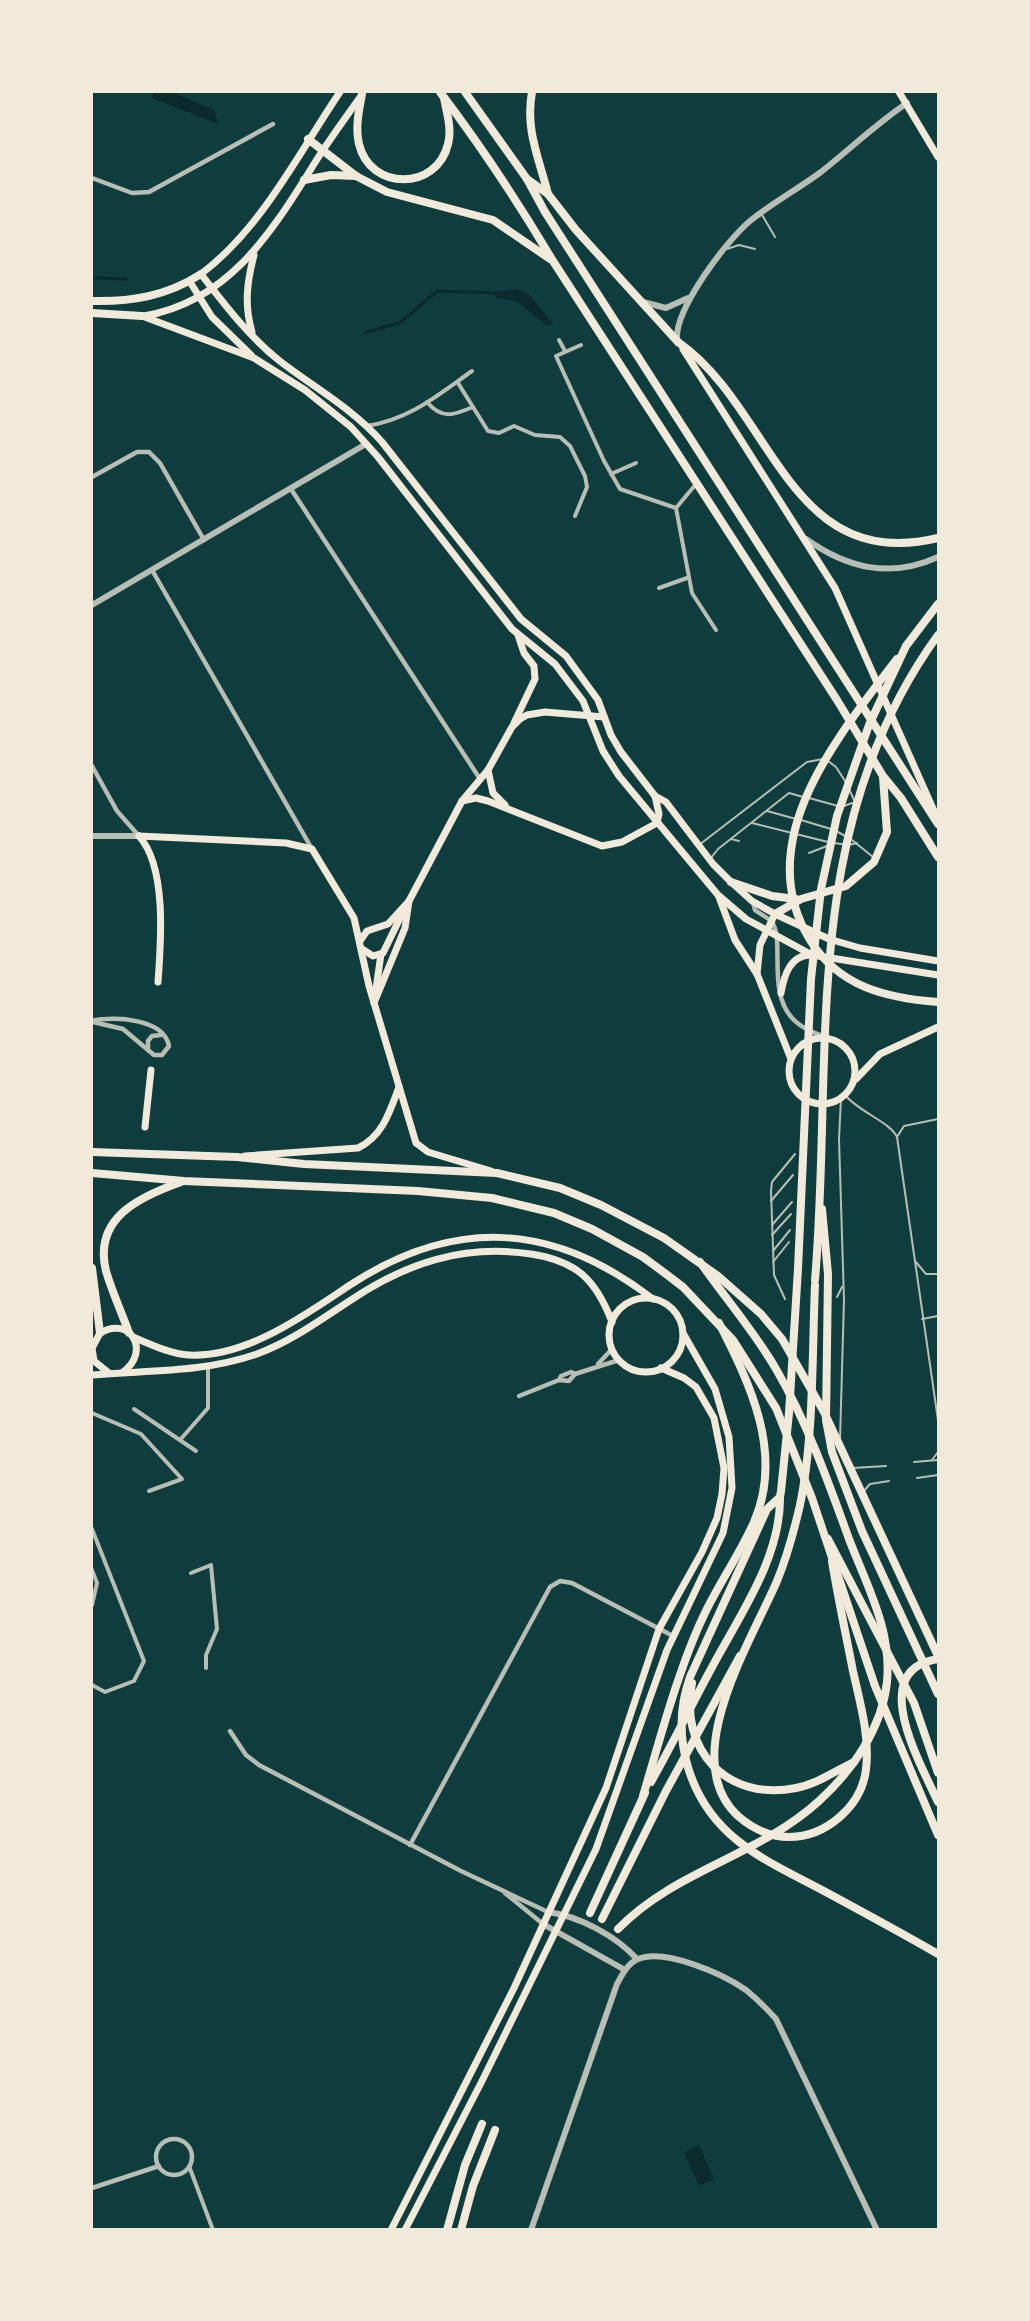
<svg xmlns="http://www.w3.org/2000/svg" width="1030" height="2321" font-family="Montserrat,sans-serif">
<style>
.water{fill:#0a2a2b}
.lines{fill:none;stroke-linecap:round;stroke-linejoin:round}
.stream{stroke:#0a2a2b;stroke-width:3}
.service{stroke:#b8beb3;stroke-width:2}
.pedestrian{stroke:#b8beb3;stroke-width:4}
.minor{stroke:#b8beb3;stroke-width:4.5}
.tertiary{stroke:#b8beb3;stroke-width:6}
.secondary{stroke:#f1e9da;stroke-width:7}
.primary{stroke:#f1e9da;stroke-width:8}
.trunk{stroke:#f1e9da;stroke-width:8}
.motorway{stroke:#f1e9da;stroke-width:8}
</style>
<rect width="100%" height="100%" fill="#0f3d3e"/>
<g class="water">
<path d="M153,92H172L214,110L218,124L152,98Z"/>
<path d="M517,289L529,294L553,324L547,326L520,304L513,300L496,298L495,292Z"/>
<path d="M699,2145L714,2179L699,2186L684,2152Z"/>
</g>
<g class="lines">
<g class="stream">
<path d="M92,278L126,279"/>
<path d="M365,333L401,322L437,291L497,293"/>
</g>
<g class="service">
<path d="M761,213L775,237"/>
<path d="M727,249L739,245L755,249"/>
<path d="M828,761L836,767L847,784"/>
<path d="M809,798L838,806"/>
<path d="M844,806L855,802L849,789"/>
<path d="M767,811L796,819"/>
<path d="M801,820L831,829"/>
<path d="M752,823L828,842"/>
<path d="M836,831L847,837"/>
<path d="M731,839L739,841"/>
<path d="M852,840L873,857"/>
<path d="M834,843L849,845L857,843"/>
<path d="M699,845L807,762L823,759"/>
<path d="M809,853L827,846"/>
<path d="M711,858L718,849L789,793L803,797"/>
<path d="M845,1095C859,1112 890,1122 897,1137L938,1420"/>
<path d="M897,1137L904,1126L938,1119"/>
<path d="M771,1201L793,1175"/>
<path d="M772,1225L792,1202"/>
<path d="M772,1235L791,1214"/>
<path d="M773,1251L790,1230"/>
<path d="M915,1261L926,1274H938"/>
<path d="M773,1262L789,1242"/>
<path d="M837,1297L842,1287"/>
<path d="M785,1299L774,1275L771,1191L772,1182L795,1154"/>
<path d="M922,1319L938,1316"/>
<path d="M840,1440L844,1300L839,1139L841,1098"/>
<path d="M932,1460L938,1452"/>
<path d="M914,1462L938,1460"/>
<path d="M853,1468L886,1466"/>
<path d="M917,1478L938,1475"/>
<path d="M863,1492L870,1484L889,1481"/>
</g>
<g class="pedestrian">
<path d="M559,340L565,351"/>
<path d="M581,345L556,356L604,461L620,489L676,508L692,593L716,630"/>
<path d="M458,383L488,431L499,433L514,426L535,435L560,437L570,446L585,476L587,487L575,516"/>
<path d="M427,402C442,420 454,415 473,407"/>
<path d="M366,426C409,420 438,395 472,371"/>
<path d="M611,474L636,463"/>
<path d="M676,508L696,484"/>
<path d="M659,588L687,578"/>
<path d="M134,1409L196,1451"/>
<path d="M92,1413L141,1434L182,1479L149,1491"/>
<path d="M180,1440L208,1408V1367"/>
<path d="M92,1529L144,1661L134,1681L105,1692L92,1685"/>
<path d="M92,1570L97,1583L92,1605"/>
<path d="M191,1573L211,1565L217,1629L206,1655V1668"/>
<path d="M189,2166L213,2230"/>
</g>
<g class="minor">
<path d="M92,178L132,193L149,192L273,124"/>
<path d="M92,477L137,452H149L160,463L204,540"/>
<path d="M291,489L480,779"/>
<path d="M152,570L312,849"/>
<path d="M92,766L117,811L139,836"/>
<path d="M753,902L755,910C760,914 767,917 771,921C786,938 766,992 793,1019C802,1029 818,1034 830,1039"/>
<path d="M92,1021C113,1016 164,1018 169,1046L162,1055H154L148,1050V1041L152,1036L161,1035"/>
<path d="M93,1022L123,1029L148,1050"/>
<path d="M598,1364L612,1349"/>
<path d="M559,1380L561,1376L571,1372L575,1374L619,1360"/>
<path d="M519,1396L559,1380L569,1381L575,1374"/>
<path d="M230,1731L246,1755L259,1765L461,1871L548,1912"/>
<path d="M410,1845L550,1587L560,1581L572,1583L673,1636"/>
<path d="M505,1893L543,1924"/>
<circle cx="174" cy="2157" r="18"/>
<path d="M92,2188L159,2166"/>
</g>
<g class="tertiary">
<path d="M643,302L666,308L688,298"/>
<path d="M677,339C675,309 726,241 750,221C772,203 798,189 821,172C850,149 876,124 907,103"/>
<path d="M806,539C847,568 890,579 938,557"/>
<path d="M92,605L366,444"/>
<path d="M92,836H139"/>
<path d="M548,1912C579,1916 616,1936 637,1959"/>
<path d="M543,1924L625,1970"/>
<path d="M531,2230L617,1984C622,1975 627,1964 638,1959C665,1948 723,1974 746,1990C757,1999 767,2009 776,2019L877,2230"/>
</g>
<g class="secondary">
<path d="M340,92C298,154 262,228 201,274C225,305 250,338 281,362C315,388 353,409 382,442L521,619L566,656L598,700L611,735L621,752L655,796L666,802L713,864L731,882L752,901L775,914L829,939L860,948L938,961"/>
<path d="M899,92L938,157"/>
<path d="M190,282L212,317L251,355"/>
<path d="M142,316L254,358L305,390L351,427L378,457L512,629L555,664L583,701L603,751L619,776L718,895L746,919L812,955L938,975"/>
<path d="M144,316C227,302 270,235 311,169C326,144 344,120 361,96"/>
<path d="M252,332C244,305 247,282 254,255"/>
<path d="M683,349L835,588L938,820"/>
<path d="M514,723L535,679L534,666L524,653L518,635"/>
<path d="M488,770L493,793L505,805"/>
<path d="M655,796L659,814L657,823"/>
<path d="M462,801L476,798L488,801L602,846L622,842L657,823"/>
<path d="M139,836L286,843L312,849L354,918L369,986L416,1143L428,1152L491,1171"/>
<path d="M139,836C167,867 161,942 158,982"/>
<path d="M719,897L735,940L757,974L791,1059"/>
<path d="M360,941L367,931L388,924L409,901L462,801L488,770L512,727L520,719L527,715L545,712L604,717"/>
<path d="M362,949L373,956L383,953L404,910"/>
<path d="M757,974L760,945L775,914"/>
<path d="M781,993C784,976 790,954 812,955"/>
<path d="M375,996L381,954"/>
<path d="M374,1003L405,928L409,901"/>
<circle cx="822" cy="1071" r="33"/>
<path d="M856,1079L880,1054L938,1027"/>
<path d="M145,1127L151,1070"/>
<path d="M245,1156L358,1148C383,1136 390,1111 399,1087"/>
<circle cx="646" cy="1335" r="37"/>
<path d="M133,1337C150,1344 170,1354 189,1355C246,1358 305,1315 350,1285C456,1216 554,1223 653,1299"/>
<path d="M109,1373L94,1361L92,1348L100,1333C131,1315 151,1352 123,1372"/>
<path d="M92,1375C148,1370 202,1373 257,1354C292,1341 320,1320 351,1300C406,1263 464,1244 531,1254C577,1261 596,1280 612,1322"/>
<path d="M391,2230L514,1988L606,1788L659,1629L702,1552L717,1518L722,1494L724,1468L714,1418L696,1387L684,1378L661,1368"/>
<path d="M405,2230L482,2081L596,1849L667,1650L723,1533L732,1488L729,1437L715,1389L683,1333"/>
</g>
<g class="primary">
<path d="M532,92C525,130 539,158 548,194"/>
<path d="M527,179L548,194L576,230L678,342"/>
<path d="M92,301C131,302 167,296 201,274"/>
<path d="M92,313L142,316"/>
<path d="M92,1152L237,1157L304,1164L497,1173L560,1188L601,1205L664,1238L718,1276L761,1314L782,1339L824,1412L938,1656"/>
<path d="M92,1173L184,1181L418,1191L492,1198L554,1213L592,1229L643,1257L666,1274L683,1287L733,1340L776,1408L812,1498L875,1686L938,1835"/>
<path d="M92,1268L100,1333"/>
<path d="M129,1333C122,1313 112,1292 106,1271C93,1218 139,1197 181,1182"/>
<path d="M828,1539L914,1703L938,1773"/>
<path d="M938,1659C865,1670 922,1766 938,1802"/>
</g>
<g class="trunk">
<path d="M440,92C481,146 518,202 553,261L837,700L883,776L901,798L938,857"/>
<path d="M465,92L527,179L545,212L938,824"/>
<path d="M362,94C359,110 355,127 359,144C370,191 437,191 448,144C452,129 447,114 444,98"/>
<path d="M308,139L356,176L387,192L493,220L550,259"/>
<path d="M304,180L331,175L356,176"/>
<path d="M678,342C773,408 788,574 938,538"/>
<path d="M938,604L906,646L869,725L837,816L821,889L811,979L798,1269L789,1413L781,1491L780,1497L767,1509L690,1677C669,1736 689,1802 738,1841C763,1861 794,1875 822,1890C861,1911 900,1932 938,1954"/>
<path d="M897,659C839,735 749,841 810,940C839,987 886,998 938,1002"/>
<path d="M731,882L772,896L796,899"/>
<path d="M775,914L801,899L846,886L874,862L887,832L883,777"/>
<path d="M822,1209L828,1274L826,1420L832,1452L862,1531L938,1694"/>
<path d="M815,1280C834,1057 797,829 938,635"/>
<path d="M815,1285C812,1354 814,1438 800,1505C794,1531 787,1557 777,1581C752,1640 676,1759 738,1816C753,1829 769,1837 789,1837C826,1837 862,1806 866,1769C870,1736 860,1703 853,1671C846,1635 838,1598 832,1561"/>
<path d="M692,1683C679,1750 727,1802 796,1788C817,1784 835,1771 854,1762"/>
</g>
<g class="motorway">
<path d="M651,1782C672,1745 691,1706 711,1669C739,1616 781,1558 780,1497"/>
<path d="M643,1796C660,1739 679,1667 704,1615C719,1583 740,1554 754,1522C784,1453 750,1384 719,1323"/>
<path d="M590,1913L645,1793"/>
<path d="M602,1919L666,1791L740,1656"/>
<path d="M618,1929C675,1870 759,1856 819,1801C853,1770 882,1728 887,1682C892,1630 867,1586 849,1539C828,1481 807,1422 776,1369C754,1331 725,1298 700,1262"/>
<path d="M447,2230L465,2165L482,2124"/>
<path d="M461,2230L473,2186L495,2130"/>
</g>
</g>
<rect width="1030" height="2321" fill="none" stroke="#f1e9da" stroke-width="186"/>
</svg>
